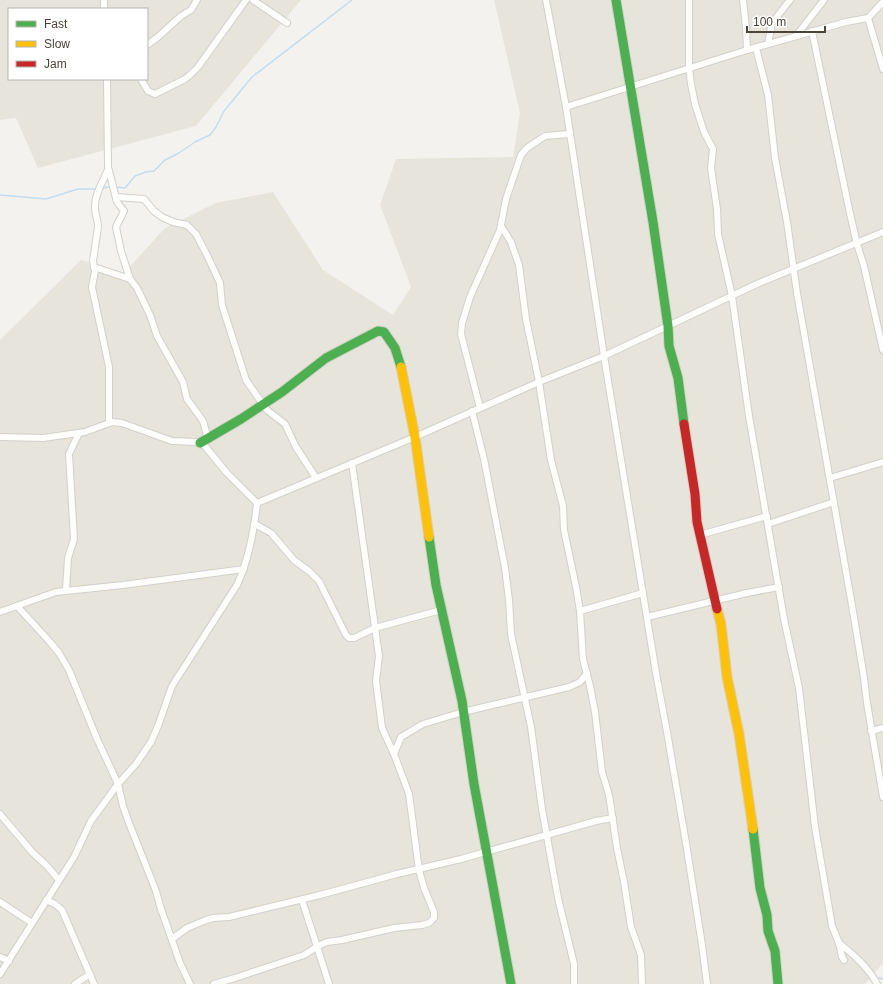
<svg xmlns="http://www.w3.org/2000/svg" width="883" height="984" font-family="Arial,sans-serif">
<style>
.residential{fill:#e7e4dc;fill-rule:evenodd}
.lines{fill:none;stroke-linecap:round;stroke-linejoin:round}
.stream{stroke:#c0ddf1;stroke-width:1.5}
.street-casing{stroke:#d2d0cb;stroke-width:8}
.fast-casing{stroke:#d3cfc5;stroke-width:11}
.slow-casing{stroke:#d3cfc5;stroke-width:11}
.jam-casing{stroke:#d3cfc5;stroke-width:11}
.street{stroke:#fdfdfc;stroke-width:6}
.fast{stroke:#4caf50;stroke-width:9}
.slow{stroke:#ffc107;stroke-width:9}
.jam{stroke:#c62828;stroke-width:9}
</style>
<rect width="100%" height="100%" fill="#f4f2ee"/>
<g class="residential">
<path d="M0,0H301L196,126L38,168L16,118L0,120ZM9,9H147V79H9Z"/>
<path d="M494,0H883V963L865,984H0V340L81,260L124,273L165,228L216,203L273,192L323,270L393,315L411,287L380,205L396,159L513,157L520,113Z"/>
</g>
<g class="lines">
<g class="stream">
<path d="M115,187L125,188L135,176L146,172L154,171L165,160L179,153L195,142L210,135L216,127L224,111L252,77L352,0"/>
<path d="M100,189L112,186"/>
<path d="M0,195L46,199L78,189H96"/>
<path d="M879,978L883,979"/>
</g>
<defs>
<g id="street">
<path d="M104,0V9"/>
<path d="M253,0L287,23"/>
<path d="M546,0L566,107L604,356L656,673L667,732L686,843L702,945L707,984"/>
<path d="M689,0V68L691,84L695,104L704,132L713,149L711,168L717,209L718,234L732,296L749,416L784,619L799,688L815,827L832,926L839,943L842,957L844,960"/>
<path d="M743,0L746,28L747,50"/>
<path d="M868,18L883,69"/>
<path d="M812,31L849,209L857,244L864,266L883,350"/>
<path d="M796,36L824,0"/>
<path d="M768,44L772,23L790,0"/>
<path d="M147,45L158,37L181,16L191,10L197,0"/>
<path d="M756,48L768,95L775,158L787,222L797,293L854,617L864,678L867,703L883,797"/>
<path d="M107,79L108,167L117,202L124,211L116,227L121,251L130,279"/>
<path d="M141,79L148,91L155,94L185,79L191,74L198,67L246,0"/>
<path d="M566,107L747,50L846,22L868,18L883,2"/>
<path d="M108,169C104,180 95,193 95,205C94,212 98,219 98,227L93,261L95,271L92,287L109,367V423"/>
<path d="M116,197L144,199L154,211L162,217L173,222L187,225L196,234L207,255L220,283L222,305L246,380L267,410L285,424L296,447L316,478"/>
<path d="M501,226L511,242L519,265L526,319L539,382L551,460L563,506L564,530L576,587L580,611L583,659L590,686L595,712L602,772L609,795L617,848L624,882L631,927L641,955L642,984"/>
<path d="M94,267L130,279L137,288L150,315L157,336L183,382L187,399L203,421L208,439"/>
<path d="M480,408L461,334L462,323L470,297L500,230L506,199L521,155L527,148L545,136L569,134"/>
<path d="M472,411L484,459L505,568L509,600L511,634L531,727L542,809L558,898L574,964V984"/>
<path d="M0,437L43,438L85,432L112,422L122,423L172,441L196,442L204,445L227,473L257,503"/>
<path d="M830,478L883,462"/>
<path d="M257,503L415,437L539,382L604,356L759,283L883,232"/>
<path d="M255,524L271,533L294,560L310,572L319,581L346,635L349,638H354L375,628L441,610"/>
<path d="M768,524L834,502"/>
<path d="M700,535L767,516"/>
<path d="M66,590L68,558L74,539L69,454L79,433"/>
<path d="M17,606L50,642L59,653L69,670L97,739L118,784L123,806L129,823L156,891L160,906L180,963L190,984"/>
<path d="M580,611L643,593"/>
<path d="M0,612L56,592L123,585L244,569"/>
<path d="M647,617L747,593L779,587"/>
<path d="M871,731L883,728"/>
<path d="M394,754L401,737L423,724L463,712L569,687L580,682L587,673"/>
<path d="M0,814L32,852L47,866L59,880"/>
<path d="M46,900L55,904L62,910L94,984"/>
<path d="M302,900L329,984"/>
<path d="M0,902L32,923"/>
<path d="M172,939L187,928L206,920L213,918L229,917L320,895L397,874L461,859L596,821L613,818"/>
<path d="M839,943C854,955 868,967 877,984"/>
<path d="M0,957L9,961"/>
<path d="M0,974L74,857L91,821L118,784L136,764L151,742L158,726L172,686L237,585C249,559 254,531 257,503"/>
<path d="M75,984L90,974"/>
<path d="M214,984L235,978L304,955L318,946L327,942L342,940L394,928L422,925L429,923L434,918V912L424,888L419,870L409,794L394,754L382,728L376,681L379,656L352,463"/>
</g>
<g id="fast">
<path d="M616,0L653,222L668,326L669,346L678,378L684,424"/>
<path d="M200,443L241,419L282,392L326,358L378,331L384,332L395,348L401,367"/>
<path d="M429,537L436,585L462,701L474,784L511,984"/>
<path d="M753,829L760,888L767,915L768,931L775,951L778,984"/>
</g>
<g id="slow">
<path d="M401,367L415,437L429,537"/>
<path d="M717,609L721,624L727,677L739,734L753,829"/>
</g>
<path id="jam" d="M684,424L695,494L697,522L717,609"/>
</defs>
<use href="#street" class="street-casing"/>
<use href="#fast" class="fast-casing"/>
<use href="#slow" class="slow-casing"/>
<use href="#jam" class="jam-casing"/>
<use href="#street" class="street"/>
<use href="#fast" class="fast"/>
<use href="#slow" class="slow"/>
<use href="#jam" class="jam"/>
</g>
<rect x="8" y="8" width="140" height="72" fill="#ffffff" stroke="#b7b4b0"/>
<rect x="16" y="21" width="20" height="6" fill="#4caf50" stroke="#b7b4b0"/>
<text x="44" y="28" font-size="12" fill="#4b4439">Fast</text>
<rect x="16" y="41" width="20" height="6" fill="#ffc107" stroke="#b7b4b0"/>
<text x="44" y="48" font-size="12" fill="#4b4439">Slow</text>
<rect x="16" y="61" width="20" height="6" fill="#c62828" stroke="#b7b4b0"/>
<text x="44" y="68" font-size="12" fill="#4b4439">Jam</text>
<path d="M747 26v6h78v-6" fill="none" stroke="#4b4439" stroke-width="2"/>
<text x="753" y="26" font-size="12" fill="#4b4439" stroke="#ffffff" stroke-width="3" paint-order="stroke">100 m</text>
</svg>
